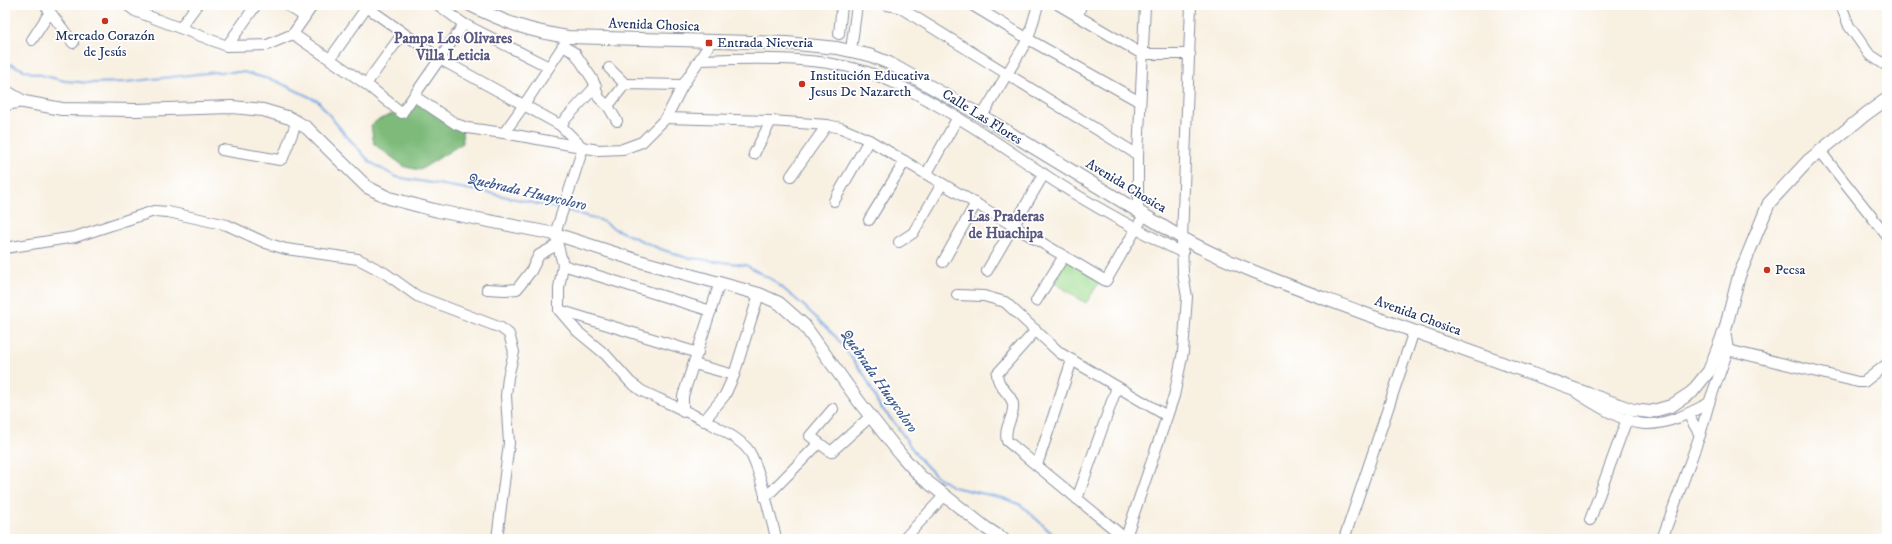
<svg xmlns="http://www.w3.org/2000/svg" width="1892" height="544" font-family="'IM FELL DW Pica',serif">
<style>
.green{fill:#9edb8f;stroke:#5c8576}
.forest{fill:#7ebb7a;stroke:#4c756c}
.lines{fill:none;stroke-linecap:round;stroke-linejoin:round}
.stream{stroke:#79a8e3;stroke-width:2}
.minor-casing{stroke:#8a90a0;stroke-width:12}
.major-casing{stroke:#8a90a0;stroke-width:14}
.minor{stroke:#fff;stroke-width:10}
.major{stroke:#fff;stroke-width:12}
.poi-dot{fill:#c8321e;stroke:#fff;stroke-width:1.5}
.labels{text-anchor:middle;dominant-baseline:central;stroke-width:3.5;stroke-linejoin:round;paint-order:stroke}
.street-label{font-size:14px;fill:#1b2f5e;stroke:#fff}
.poi-label{font-size:14px;fill:#1b2f5e;stroke:#fff;text-anchor:start}
.neighbourhood-label{font-size:15px;font-weight:bold;fill:#5a587f;stroke:#fff}
.water-label{font-size:15px;font-style:italic;fill:#3c598d;stroke:#fff}
</style>
<rect width="100%" height="100%" fill="#fff"/>
<filter id="ink" filterUnits="userSpaceOnUse"><feTurbulence type="fractalNoise" baseFrequency=".025" numOctaves="2"/><feDisplacementMap in="SourceGraphic" scale="8" xChannelSelector="R" yChannelSelector="G"/><feConvolveMatrix kernelMatrix="1 2 1 2 8 2 1 2 1" color-interpolation-filters="sRGB"/></filter>
<filter id="wash" filterUnits="userSpaceOnUse"><feTurbulence type="fractalNoise" baseFrequency=".012" numOctaves="4" result="noise"/><feDisplacementMap in="SourceGraphic" scale="16" xChannelSelector="R" yChannelSelector="G"/><feGaussianBlur stdDeviation="0.9" result="paint"/><feColorMatrix in="noise" values="0 0 0 0 0 0 0 0 0 0 0 0 0 0 0 0 0 1.4 0 .05"/><feComposite in="paint" operator="in"/></filter>
<g filter="url(#wash)">
<rect width="100%" height="100%" fill="#f8f0e1"/>
<path class="green" d="M1065,259L1100,281L1086,303L1052,281Z"/>
<path class="forest" d="M416,104L425,107L462,130L463,143L420,170L405,167L374,144L371,126L376,121Z"/>
<g class="lines">
<g class="stream">
<path d="M5,62L29,72L65,81L91,83L126,82L216,72H243L276,81L318,101L343,132L370,162L396,177L490,193L559,209"/>
<path d="M565,210L600,220L615,229L658,248L684,257L746,265L774,281L803,305L836,337L865,376L879,405L897,426L917,456L936,476L953,487L1003,498L1021,505L1058,539"/>
</g>
</g>
</g>
<g filter="url(#ink)">
<g class="lines">
<defs>
<g id="minor">
<path d="M45,5L73,43"/>
<path d="M127,5L135,11L227,46L267,45L293,34"/>
<path d="M287,5L305,17"/>
<path d="M364,5L440,59L560,125L583,148L555,234L563,265L559,288V310L577,331L606,355L630,382L642,391C666,403 736,431 749,451C761,471 768,510 775,533L774,539"/>
<path d="M438,5L464,24L549,67"/>
<path d="M887,5L899,7L1138,155"/>
<path d="M972,5L1028,39L1140,102"/>
<path d="M1059,5L1142,54H1190"/>
<path d="M1841,5L1849,26L1869,54L1887,66"/>
<path d="M1078,16L1081,5"/>
<path d="M180,28L197,5"/>
<path d="M293,34L366,84L402,113L464,24"/>
<path d="M293,34L313,5"/>
<path d="M839,34L842,5"/>
<path d="M32,40L50,12"/>
<path d="M227,46L256,5"/>
<path d="M851,50L857,5"/>
<path d="M330,59L367,7"/>
<path d="M700,60C752,58 814,56 864,71C881,76 896,84 911,91C957,115 999,144 1042,173C1087,203 1135,229 1183,253"/>
<path d="M609,68L625,84"/>
<path d="M366,84L403,33"/>
<path d="M414,96L456,124L467,128L504,133L598,150L623,149L642,142L666,118L683,85L711,42"/>
<path d="M5,105L24,102"/>
<path d="M608,106L625,84L683,85"/>
<path d="M982,116L1028,39L1038,5"/>
<path d="M666,118L771,121L827,125L841,128L869,140L1106,281L1144,215"/>
<path d="M560,125L596,86"/>
<path d="M504,133L524,105L563,46L575,53L593,80L599,98L608,106L617,121"/>
<path d="M222,150L280,160L283,158L297,121"/>
<path d="M1820,151L1887,236"/>
<path d="M754,154L771,121"/>
<path d="M927,173L958,117"/>
<path d="M791,176L827,125"/>
<path d="M834,201L869,140"/>
<path d="M1138,211V155L1145,5"/>
<path d="M869,220L905,161"/>
<path d="M899,242L913,233L942,184"/>
<path d="M5,248L75,237L154,211L168,212L227,225L266,243L286,249L358,259L385,273L417,296L501,328L509,334L514,352L508,377L506,396L509,443L497,539"/>
<path d="M943,262L976,203"/>
<path d="M563,265L711,311"/>
<path d="M987,271L1044,174"/>
<path d="M487,289L505,290L517,289L531,271L539,255L557,245"/>
<path d="M957,295L984,296L1005,302L1060,353L1167,416"/>
<path d="M1036,301L1064,256"/>
<path d="M559,310L698,353"/>
<path d="M1036,330L997,374C998,389 1011,393 1013,404C1015,417 1003,427 1007,441L1120,534L1124,536L1127,534L1174,396L1183,352L1187,297L1183,274L1182,238L1191,5"/>
<path d="M1728,350L1858,382H1864L1887,364"/>
<path d="M694,364L734,375"/>
<path d="M1577,393C1594,404 1624,423 1645,424C1667,425 1690,413 1709,403"/>
<path d="M833,409L810,436L831,452L871,416"/>
<path d="M683,412V396L720,282"/>
<path d="M1688,414L1700,435"/>
<path d="M704,421L725,395L734,375L759,294"/>
<path d="M1037,465L1072,360"/>
<path d="M765,498L819,443"/>
<path d="M1077,499L1117,387"/>
<path d="M1590,520L1627,419"/>
<path d="M904,539L944,496"/>
<path d="M1344,539L1414,331"/>
<path d="M1662,539L1700,435L1709,403L1728,350L1725,330"/>
</g>
<g id="major">
<path d="M470,5C506,23 529,31 568,37L786,43L837,48L869,55L889,63L982,116L1182,238C1239,269 1302,290 1363,313C1453,346 1543,378 1633,410L1650,412L1671,406L1692,392L1709,371L1725,330L1739,276L1769,203L1808,161L1866,114L1887,99"/>
<path d="M5,91L24,102L62,109L135,110L232,107L263,110L290,118L307,128L367,187L389,198L438,211L555,234L639,261L759,294L779,303L804,325L860,403L901,455L920,476L986,528L1003,539"/>
</g>
</defs>
<use href="#minor" class="minor-casing"/>
<use href="#major" class="major-casing"/>
<use href="#minor" class="minor"/>
<use href="#major" class="major"/>
</g>
</g>
<g class="poi-dot">
<circle cx="105" cy="21" r="4"/>
<rect x="705" y="39" width="8" height="8" rx="2"/>
<circle cx="802" cy="84" r="4"/>
<circle cx="1767" cy="270" r="4"/>
</g>
<g class="labels">
<g class="street-label">
<text transform="translate(654 25) rotate(2)">Avenida Chosica</text>
<text transform="translate(982 117) rotate(32)">Calle Las Flores</text>
<text transform="translate(1126 186) rotate(31)">Avenida Chosica</text>
<text transform="translate(1418 316) rotate(20)">Avenida Chosica</text>
</g>
<g class="poi-label">
<text x="105" y="36" text-anchor="middle">Mercado Corazón<tspan x="105" dy="16">de Jesús</tspan></text>
<text x="717" y="43">Entrada Nieveria</text>
<text x="810" y="76">Institución Educativa<tspan x="810" dy="16">Jesus De Nazareth</tspan></text>
<text x="1775" y="270">Pecsa</text>
</g>
<g class="neighbourhood-label">
<text x="453" y="38">Pampa Los Olivares<tspan x="453" dy="17">Villa Leticia</tspan></text>
<text x="1006" y="216">Las Praderas<tspan x="1006" dy="17">de Huachipa</tspan></text>
</g>
<g class="water-label">
<text transform="translate(527 192) rotate(13)">Quebrada Huaycoloro</text>
<text transform="translate(879 381) rotate(55)">Quebrada Huaycoloro</text>
</g>
</g>
<rect width="1892" height="544" fill="none" stroke="#fff" stroke-width="20"/>
</svg>
